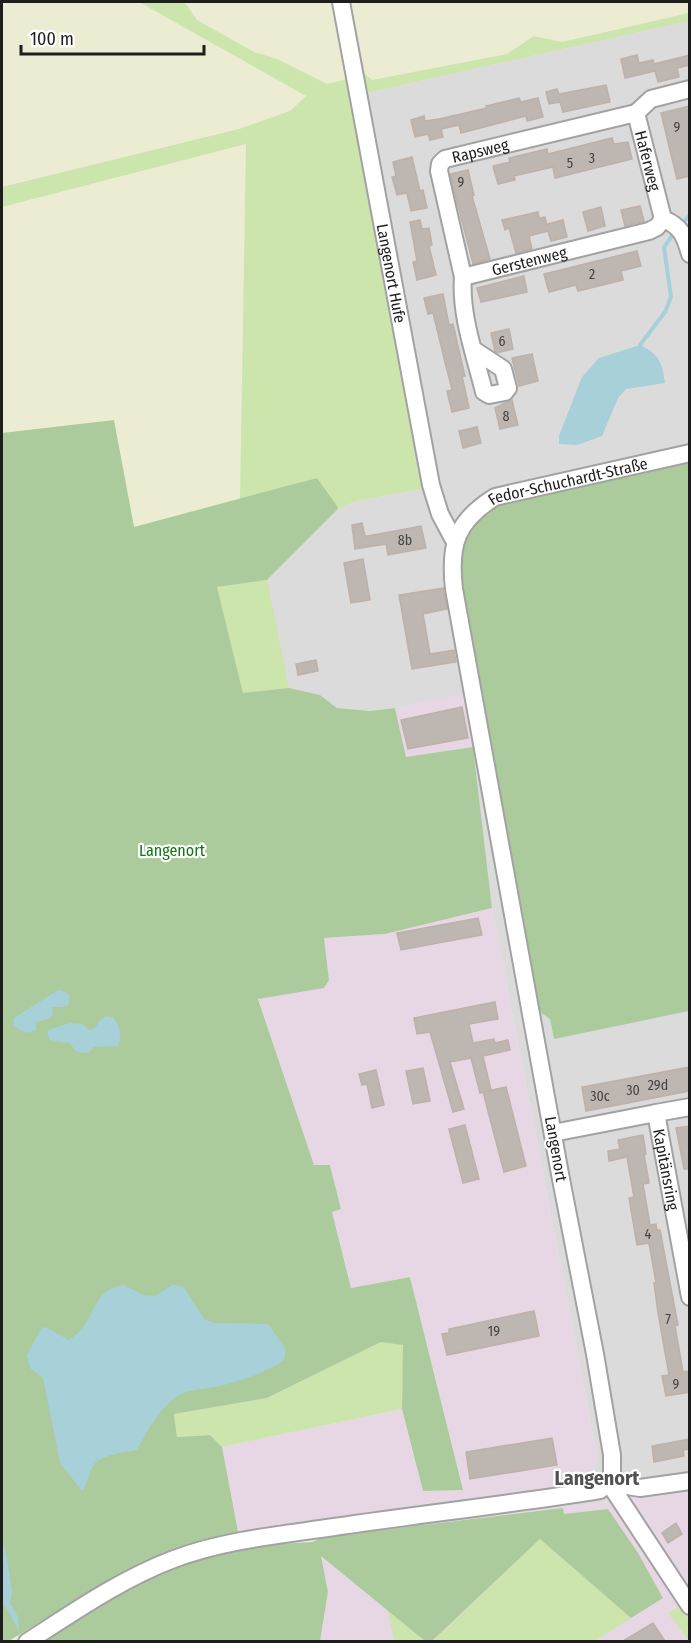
<svg xmlns="http://www.w3.org/2000/svg" width="691" height="1643" font-family="'Fira Sans Condensed',sans-serif">
<style>
.residential{fill:#dcdbdb}
.industrial{fill:#e7d7e5}
.farmland{fill:#ebecd1}
.grass{fill:#cce5ad}
.forest{fill:#accb9c}
.water{fill:#a7d0d9}
.lines{fill:none;stroke-linecap:round;stroke-linejoin:round}
.stream{stroke:#a7d0d9;stroke-width:4}
.building{fill:#beb6b1;stroke:#bfb0a8;stroke-width:1.5}
.minor-casing{stroke:#a2a2a2;stroke-width:20}
.minor{stroke:#fff;stroke-width:16}
.labels{text-anchor:middle;dominant-baseline:central;stroke-width:4.5;stroke-linejoin:round;paint-order:stroke}
.number-label{font-size:14px;fill:#464443}
.street-label{font-size:16px;fill:#1e1e1e;stroke:#fff}
.park-label{font-size:16px;fill:#137515;stroke:#fff}
.quarter-label{font-size:20px;font-weight:bold;fill:#515151;stroke:#fff}
</style>
<rect width="100%" height="100%" fill="#eeeae4"/>
<path class="residential" d="M689,21V1492L575,1506L570,1481L580,1480L597,1456L492,908L473,748L395,708L370,711L337,708L320,695L243,693L217,587L267,580L338,509L356,501L436,487L363,94Z"/>
<g class="industrial">
<path d="M464,693L473,747L406,758L395,708Z"/>
<path d="M492,908L597,1456L598,1462L592,1473L580,1480L570,1481L575,1506L689,1492V1641H320L328,1592L314,1530L238,1541L222,1447L402,1409L423,1491L463,1490L410,1277L351,1288L332,1211L341,1209L330,1165L314,1166L258,998L329,980L324,938L385,934Z"/>
</g>
<g class="farmland">
<path d="M2,2H139L306,96L290,111L239,129L2,187Z"/>
<path d="M182,2H333L348,79L327,84L277,59L254,52L197,20L186,4Z"/>
<path d="M350,2H689L690,13L562,42L534,36L508,54L371,80L365,74Z"/>
<path d="M246,144L240,500L133,527L2,433V207Z"/>
</g>
<g class="grass">
<path d="M139,2H182L186,4L197,20L254,52L277,59L327,84L348,79L333,2H350L365,74L372,80L507,54L534,36L562,42L689,13V21L363,94L436,487L356,501L338,509L317,478L240,500L246,144L2,207V187L239,129L290,111L306,96Z"/>
<path d="M267,580L289,688L243,693L217,587Z"/>
<path d="M381,1342L404,1344L402,1409L222,1447L210,1435L177,1437L174,1414L267,1398Z"/>
<path d="M540,1539L631,1618L595,1641L432,1642Z"/>
<path d="M680,1606L689,1620V1641L668,1613Z"/>
<path d="M388,1611L425,1641H394Z"/>
</g>
<g class="forest">
<path d="M114,420L134,527L317,478L337,506L338,509L267,580L217,587L243,693L289,688L320,695L337,708L370,711L395,708L406,757L473,747L492,908L385,934L324,938L329,980L324,988L258,999L314,1165H330L341,1209L332,1212L351,1288L410,1277L463,1490L423,1491L402,1409L403,1345L381,1342L267,1398L174,1414L177,1437L210,1435L222,1447L238,1532L175,1548L129,1569L7,1642L2,1641V433Z"/>
<path d="M689,461V1011L554,1039L550,1019L540,1012L458,567C464,526 471,519 508,500Z"/>
<path d="M563,1508L564,1514L608,1509L638,1553L663,1598L631,1618L540,1539L432,1641H425L321,1556L328,1592L320,1641L37,1642L130,1585L168,1570L212,1556L262,1545L312,1542L324,1537Z"/>
</g>
<g class="water">
<path d="M640,345C660,355 662,362 665,383L626,389L618,398L602,436L577,445L559,444V436L582,377L599,358Z"/>
<path d="M58,990L66,992L70,997L68,1005L61,1007H52L53,1015L46,1020L36,1022V1031L26,1033L13,1026L14,1018Z"/>
<path d="M106,1016L114,1018C120,1028 122,1035 118,1046L94,1047L88,1053L77,1052L69,1043L50,1040L48,1035V1030L70,1023L83,1024L89,1030L95,1028L100,1020Z"/>
<path d="M124,1285L143,1295L155,1296L172,1285L183,1286L204,1319L214,1323L268,1324L286,1350L284,1360C266,1373 238,1382 215,1387C205,1389 193,1389 183,1393C163,1401 147,1432 137,1450C123,1453 98,1454 92,1468C88,1476 88,1484 82,1491L60,1463L43,1378L30,1368L27,1355L42,1327L48,1328L69,1340C74,1336 80,1332 83,1327C97,1308 97,1288 124,1285Z"/>
<path d="M2,1540L6,1553L12,1591L10,1603L18,1617L19,1632L6,1607L2,1602Z"/>
</g>
<g class="lines">
<g class="stream">
<path d="M680,226L690,215"/>
<path d="M640,345L665,312L671,297L664,247L675,232"/>
</g>
</g>
<g class="building">
<path d="M637,55L639,63L653,60L654,64L690,55V65L677,68L679,77L658,82L655,71L625,78L621,59Z"/>
<path d="M606,85L610,102L563,112L560,102L549,104L546,92L557,89L559,94Z"/>
<path d="M519,98L521,102L538,98L543,117L527,121L526,116L461,133L459,125L441,129L443,137L430,140L428,134L415,137L411,120L424,116L425,121L439,119L487,108L486,106Z"/>
<path d="M690,106V176L677,179L661,113Z"/>
<path d="M612,138L614,144L628,142L632,159L555,178L553,167L514,176L515,180L498,184L493,166L510,162L509,158L547,149L548,154Z"/>
<path d="M412,157L420,191L423,190L427,208L411,211L407,193L397,195L392,177L396,176L393,162Z"/>
<path d="M468,170L474,195L472,196L490,259L473,264L450,174Z"/>
<path d="M640,206L644,221L625,226L621,210Z"/>
<path d="M601,207L605,226L588,231L583,212Z"/>
<path d="M538,212L539,218L545,217L547,226V224L563,220L567,237L551,241L548,231L529,236L532,249L516,253L509,228L505,230L502,220Z"/>
<path d="M420,220L422,229L429,228L432,245L429,246L436,275L417,280L413,262L417,261L410,222Z"/>
<path d="M637,251L641,266L621,271L623,280L578,291L576,285L549,292L544,274Z"/>
<path d="M524,276L527,292L481,302L477,288Z"/>
<path d="M443,294L449,325L453,324L461,359L465,376H462L469,408L452,412L447,391L452,390L445,362L433,313L428,314L424,298Z"/>
<path d="M509,329L513,349L497,353L495,351L491,333Z"/>
<path d="M532,354L538,381L519,386L512,358Z"/>
<path d="M512,400L518,425L500,429L495,408Z"/>
<path d="M477,427L481,443L463,448L459,431Z"/>
<path d="M362,523L365,536H368L421,526L426,548L388,555L386,544L355,549L352,525Z"/>
<path d="M363,559L370,600L351,603L344,563Z"/>
<path d="M443,588L447,609L423,614L430,654L454,650L456,662L412,669L399,595Z"/>
<path d="M316,660L318,671L298,675L296,664Z"/>
<path d="M462,707L468,738L408,749L401,720Z"/>
<path d="M478,918L482,935L401,950L397,933Z"/>
<path d="M495,1002L498,1019L469,1024L473,1043L494,1039L495,1043L508,1040L510,1050L483,1056L491,1090L480,1093L471,1058L450,1062L464,1109L453,1112L430,1032L417,1034L414,1018Z"/>
<path d="M690,1067V1091L586,1111L582,1087Z"/>
<path d="M423,1068L430,1101L413,1104L406,1071Z"/>
<path d="M376,1070L384,1105L372,1108L367,1084L362,1085L359,1074Z"/>
<path d="M506,1087L526,1166L504,1172L483,1092Z"/>
<path d="M465,1125L479,1179L463,1183L449,1129Z"/>
<path d="M690,1126V1169H684L676,1128Z"/>
<path d="M643,1135L646,1154H644L649,1183L643,1184L650,1225L656,1224L657,1230H660L678,1325L675,1326L683,1372L690,1371V1392L666,1396L662,1376L669,1375L658,1313L654,1283H656L649,1243L637,1245L629,1198L634,1197L627,1157L609,1161L608,1151L620,1149L618,1140Z"/>
<path d="M534,1311L539,1336L447,1355L442,1334L449,1333V1329Z"/>
<path d="M552,1438L557,1465L470,1479L466,1452Z"/>
<path d="M690,1439V1449L683,1450L684,1456L654,1462L652,1446Z"/>
<path d="M676,1523L682,1534L668,1543L662,1533Z"/>
<path d="M653,1623L665,1641H623Z"/>
</g>
<g class="lines">
<defs>
<g id="minor">
<path id="s1" d="M341,2L431,485L440,514L455,542"/>
<path id="s2" d="M690,89L651,99L636,113L663,219C681,226 685,236 690,254"/>
<path id="s3" d="M463,277L439,171L440,164L445,159L636,113"/>
<path id="s4" d="M474,350L503,369L508,388L505,392L489,395L484,392C475,355 460,315 463,277L649,231L657,227L663,219"/>
<path id="s5" d="M690,1107L656,1113L690,1297"/>
<path d="M553,1133L656,1113"/>
<path id="s6" d="M609,1483L612,1473V1455L595,1354L560,1174L454,589C449,545 456,521 495,497L690,453"/>
<path d="M609,1483L690,1606"/>
<path d="M609,1483L640,1488L690,1481"/>
<path d="M27,1642C74,1612 121,1579 174,1559C225,1540 280,1535 334,1527C423,1514 512,1504 600,1490L609,1483"/>
</g>
</defs>
<use href="#minor" class="minor-casing"/>
<use href="#minor" class="minor"/>
</g>
<g class="labels">
<g class="number-label">
<text x="677" y="127">9</text>
<text x="592" y="158">3</text>
<text x="570" y="163">5</text>
<text x="461" y="182">9</text>
<text x="592" y="274">2</text>
<text x="502" y="341">6</text>
<text x="506" y="416">8</text>
<text x="405" y="540">8b</text>
<text x="658" y="1085">29d</text>
<text x="633" y="1090">30</text>
<text x="600" y="1096">30c</text>
<text x="648" y="1234">4</text>
<text x="668" y="1319">7</text>
<text x="494" y="1331">19</text>
<text x="676" y="1384">9</text>
</g>
<g class="street-label">
<text stroke="none"><textPath href="#s3" startOffset="159">Rapsweg</textPath></text>
<text stroke="none"><textPath href="#s2" startOffset="110">Haferweg</textPath></text>
<text stroke="none"><textPath href="#s4" startOffset="267">Gerstenweg</textPath></text>
<text stroke="none"><textPath href="#s1" startOffset="276">Langenort Hufe</textPath></text>
<text stroke="none"><textPath href="#s6" startOffset="1092">Fedor-Schuchardt-Straße</textPath></text>
<text transform="translate(556 1149) rotate(80)">Langenort</text>
<text stroke="none"><textPath href="#s5" startOffset="92">Kapitänsring</textPath></text>
</g>
<g class="park-label">
<text x="172" y="850">Langenort</text>
</g>
<g class="quarter-label">
<text x="597" y="1478">Langenort</text>
</g>
</g>
<rect width="691" height="1643" fill="none" stroke="#1e1e1e" stroke-width="6"/>
<path d="M21 45v9h183v-9" fill="none" stroke="#1e1e1e" stroke-width="3"/>
<text x="30" y="45" font-size="18" fill="#1e1e1e" stroke="#ffffff" stroke-width="4.5" paint-order="stroke">100 m</text>
</svg>
